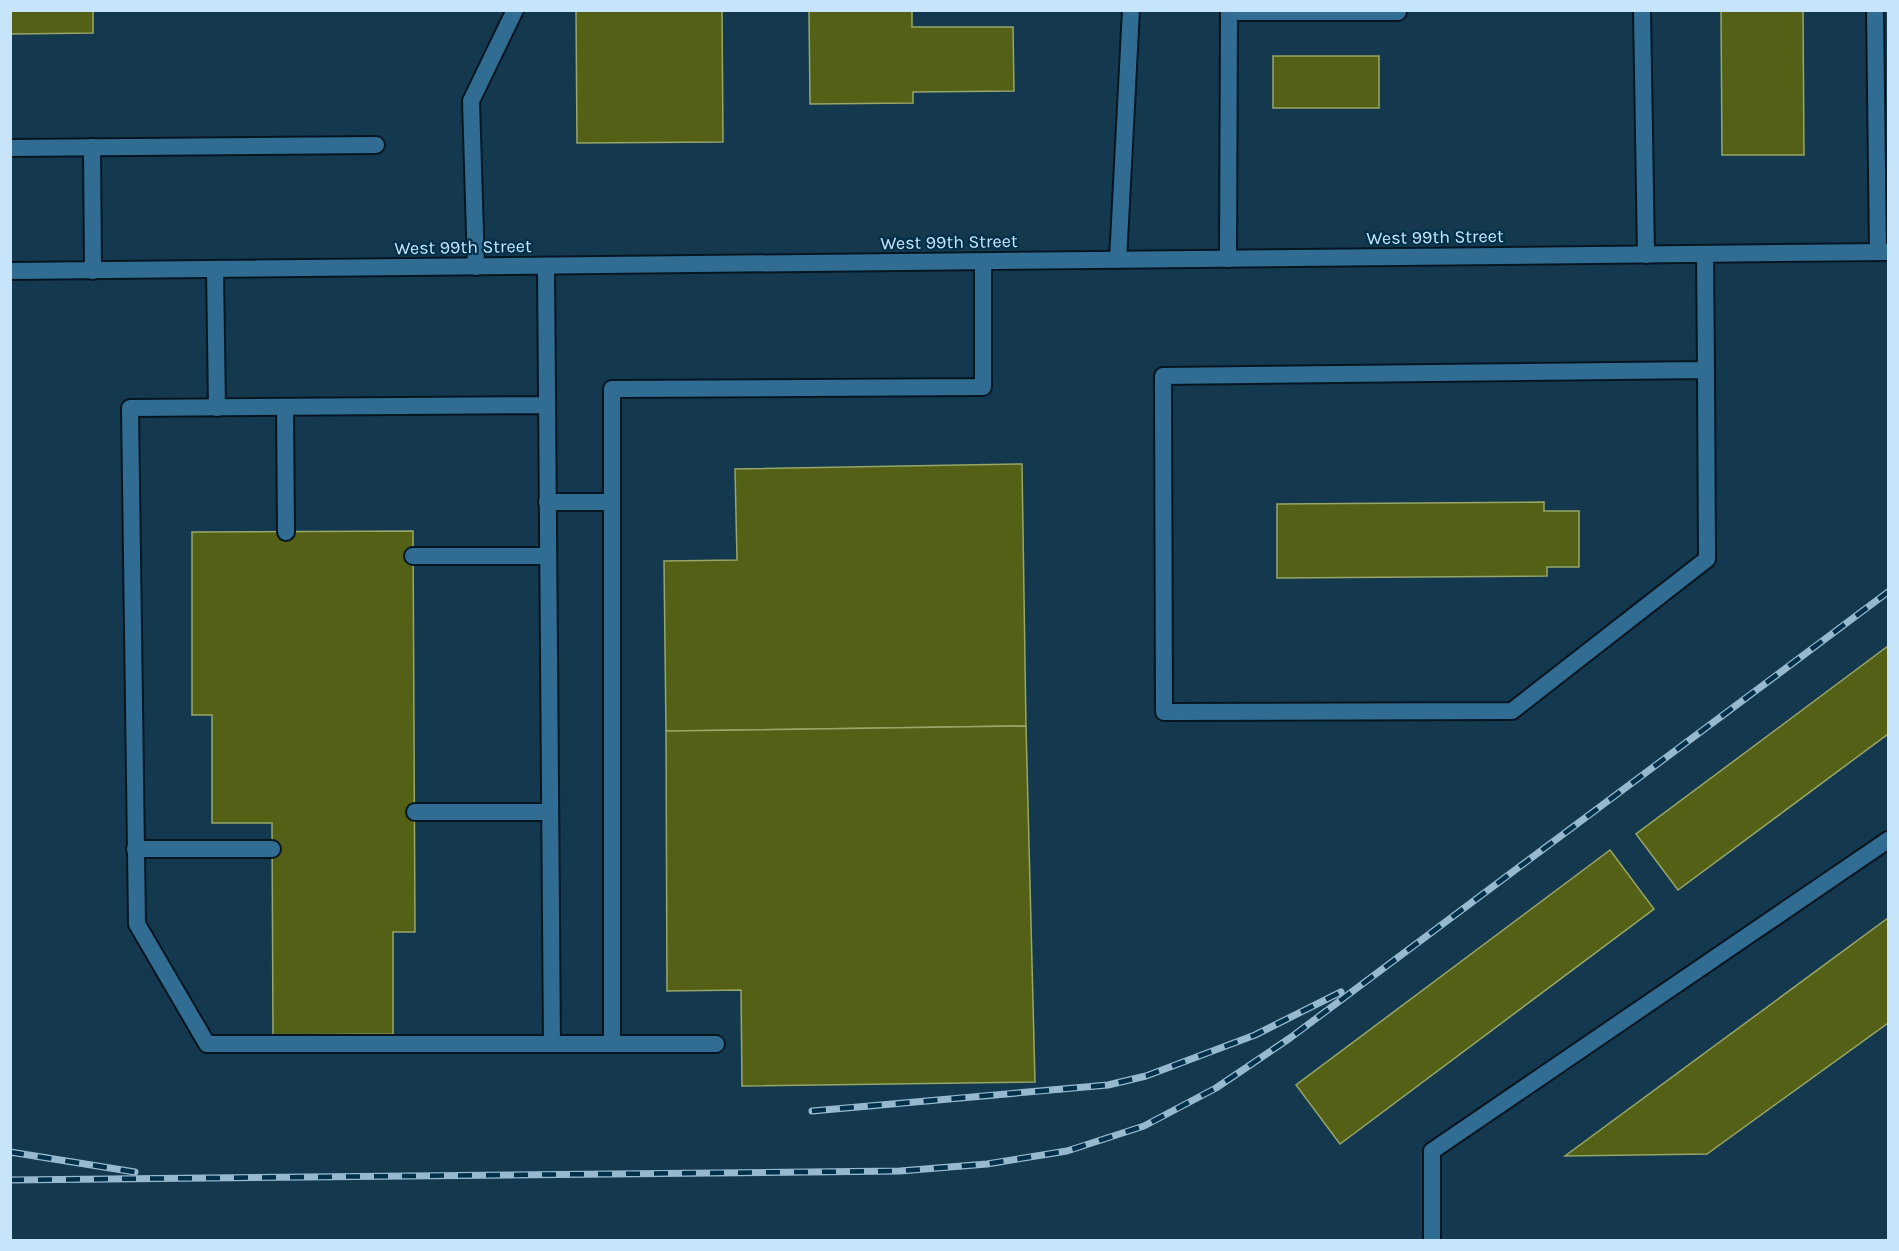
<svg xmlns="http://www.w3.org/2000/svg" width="1899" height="1251" font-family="Karla,sans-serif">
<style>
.built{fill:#14394f}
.building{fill:#536016;stroke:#98a668;stroke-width:1.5}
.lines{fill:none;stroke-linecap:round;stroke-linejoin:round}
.service-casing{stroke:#051622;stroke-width:20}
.tertiary-casing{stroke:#051622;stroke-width:20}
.service{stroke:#316d92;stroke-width:16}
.tertiary{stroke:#316d92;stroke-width:16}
.rail-casing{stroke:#97b9d0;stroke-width:7}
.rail{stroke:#00304a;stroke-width:4.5;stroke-dasharray:14;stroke-linecap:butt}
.labels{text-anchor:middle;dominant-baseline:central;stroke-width:4.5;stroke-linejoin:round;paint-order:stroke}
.street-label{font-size:18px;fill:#c7e5fa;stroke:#00304a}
</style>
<rect width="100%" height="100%" fill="#00304a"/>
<rect class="built" x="11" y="11" width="1877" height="1229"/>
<g class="building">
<path d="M10,10H93V33L10,34Z"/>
<path d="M576,10H722L723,142L577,143Z"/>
<path d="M809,10H912V27H1013L1014,91L913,92V103L810,104Z"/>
<path d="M1721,10H1803L1804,155H1722Z"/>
<rect x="1273" y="56" width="106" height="52"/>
<path d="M1022,464L1026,726L666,731L664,561L737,560L735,469Z"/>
<path d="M1544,502V511H1579V567H1547V576L1277,578V504Z"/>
<path d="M413,531L415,932H393V1034L273,1035L272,823H212V715H192V532Z"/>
<path d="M1888,646V734L1678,890L1636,834Z"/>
<path d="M1026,726L1035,1082L742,1086L741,990L667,991L666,731Z"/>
<path d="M1610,850L1654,909L1340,1144L1296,1085Z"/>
<path d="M1888,918V1023L1707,1154L1565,1156Z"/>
</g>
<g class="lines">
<defs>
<g id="service">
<path d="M1642,10L1646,255"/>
<path d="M1875,10L1878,252"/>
<path d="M92,147L93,271"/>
<path d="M10,148L376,145"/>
<path d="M1705,254L1706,370L1707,559L1512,711L1164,712L1163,376L1706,370"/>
<path d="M1228,259L1229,12H1398"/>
<path d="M1118,260L1131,10"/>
<path d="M546,266L552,1044H207L137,924L130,408L546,405"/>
<path d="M476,267L471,101L515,10"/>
<path d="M215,269L217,408"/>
<path d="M285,407L286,532"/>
<path d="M547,502H612"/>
<path d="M413,556H548"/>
<path d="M415,812H550"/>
<path d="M135,849H272"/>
<path d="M552,1044H716"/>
<path d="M612,1044V389L983,387V262"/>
<path d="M1432,1240V1151L1888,840"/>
</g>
<path id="tertiary" d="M10,271L1888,252"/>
</defs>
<use href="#service" class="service-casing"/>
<use href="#tertiary" class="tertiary-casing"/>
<use href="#service" class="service"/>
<use href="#tertiary" class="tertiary"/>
<defs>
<g id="rail">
<path d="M812,1111L1108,1085L1146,1076L1255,1035L1341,992"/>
<path d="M10,1152L135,1172"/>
<path d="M10,1180L900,1171L987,1164L1067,1151L1144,1126L1216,1088L1290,1038L1888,592"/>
</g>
</defs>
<use href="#rail" class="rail-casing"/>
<use href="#rail" class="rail"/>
</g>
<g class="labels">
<g class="street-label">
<text transform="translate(1435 237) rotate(-1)">West 99th Street</text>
<text transform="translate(949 242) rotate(-1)">West 99th Street</text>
<text transform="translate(463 247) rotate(-1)">West 99th Street</text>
</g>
</g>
<rect width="1899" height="1251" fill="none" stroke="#c7e5fa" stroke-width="24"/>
</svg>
